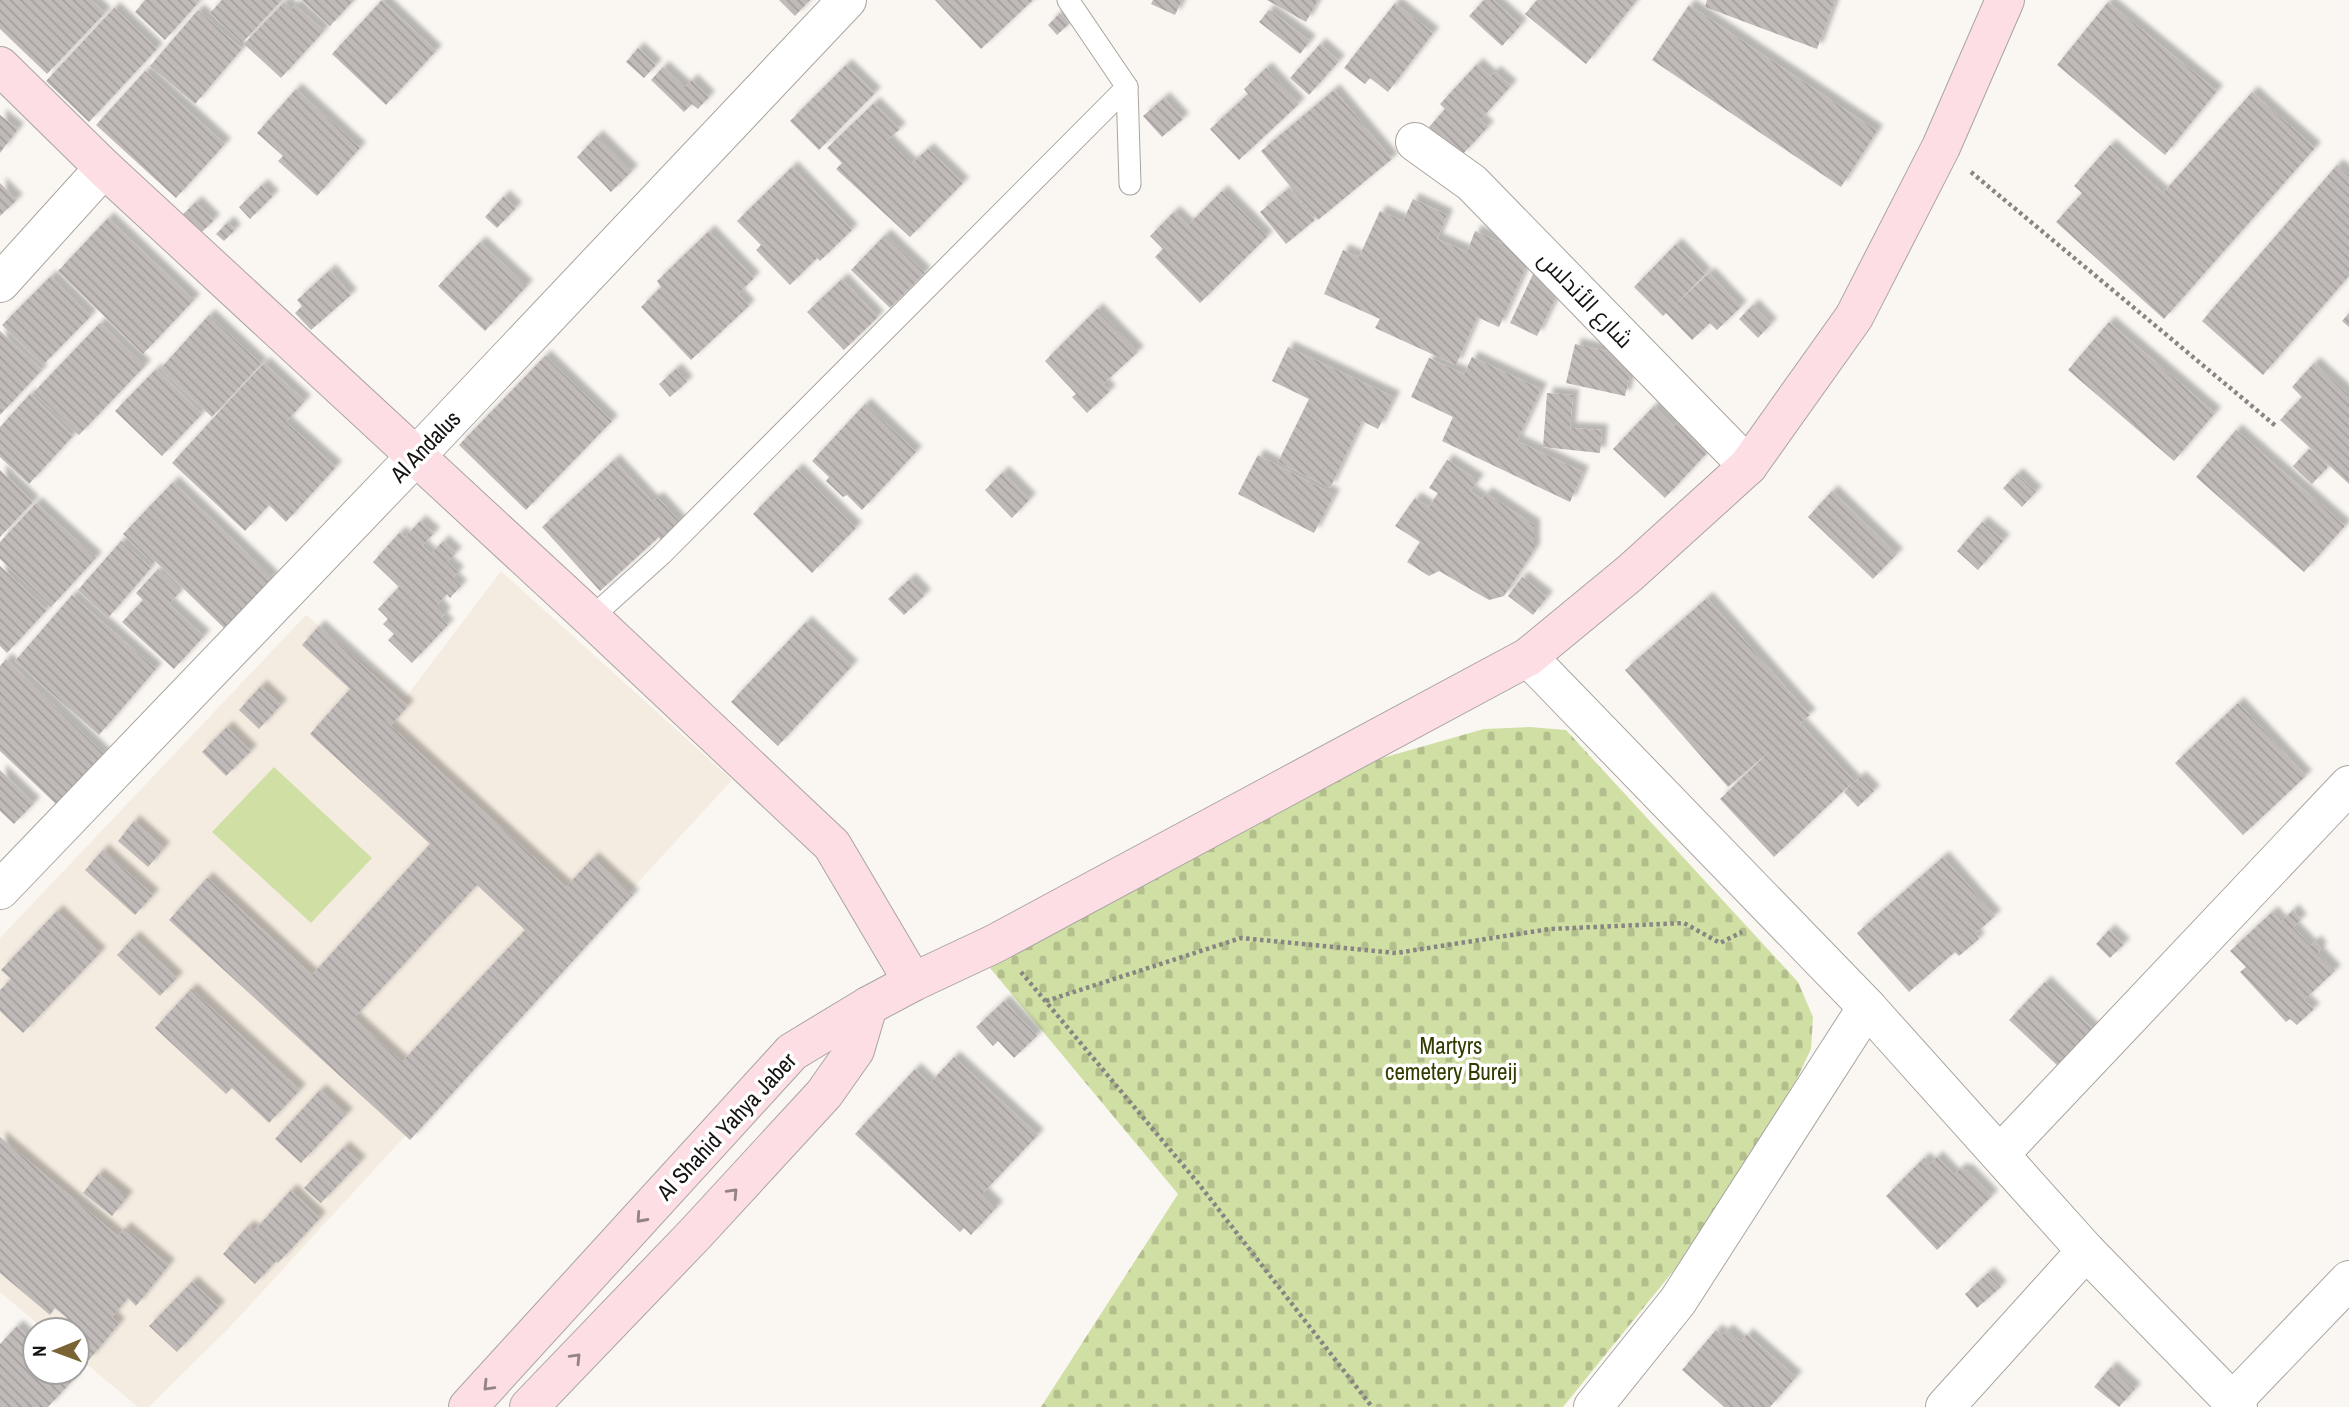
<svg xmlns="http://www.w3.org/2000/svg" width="2349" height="1407" font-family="'Archivo Narrow',Cairo,sans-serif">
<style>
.built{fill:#f4ece1}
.cemetery{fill:url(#cemetery-stones)}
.pitch{fill:#d0dfa4}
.building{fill:url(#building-back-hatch);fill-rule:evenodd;filter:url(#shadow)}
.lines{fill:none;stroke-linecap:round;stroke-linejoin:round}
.lane-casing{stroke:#a8a5a1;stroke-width:23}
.street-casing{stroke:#a8a5a1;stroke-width:40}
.secondary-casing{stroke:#a8a5a1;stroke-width:40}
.path{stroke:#888682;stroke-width:4.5;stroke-dasharray:3.5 3.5;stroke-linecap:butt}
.lane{stroke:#fff;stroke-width:21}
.street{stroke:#fff;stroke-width:38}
.secondary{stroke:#fcdee4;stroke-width:38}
.oneway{stroke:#948385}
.labels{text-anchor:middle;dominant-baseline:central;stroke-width:7;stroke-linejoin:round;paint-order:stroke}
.street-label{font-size:23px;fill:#141311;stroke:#fff}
.park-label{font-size:23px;fill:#323c00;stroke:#fff}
</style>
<defs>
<pattern id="cemetery-stones" width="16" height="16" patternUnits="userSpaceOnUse" patternTransform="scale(1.75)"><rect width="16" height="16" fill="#d0dfa4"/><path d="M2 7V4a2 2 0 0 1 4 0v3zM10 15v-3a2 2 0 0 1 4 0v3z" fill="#b2be8c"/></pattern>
<pattern id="building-back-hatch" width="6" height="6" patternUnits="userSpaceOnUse" patternTransform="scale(1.75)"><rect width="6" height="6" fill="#c0bab9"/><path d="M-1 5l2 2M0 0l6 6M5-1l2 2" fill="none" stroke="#a49f9e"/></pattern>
<filter id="shadow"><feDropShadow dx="6" dy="-6" stdDeviation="2" flood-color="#0004"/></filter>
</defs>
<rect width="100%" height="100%" fill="#faf7f2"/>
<path class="built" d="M501,571L732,780L228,1329L149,1407H138L77,1356V1330H45L0,1292V938L306,615L406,697Z"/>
<path class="cemetery" d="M1530,727L1566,730L1798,982L1813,1017L1811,1049L1773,1129L1679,1264L1563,1407H1041L1178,1194L990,968L1007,956L1361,764L1484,729Z"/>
<path class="pitch" d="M274,767L372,858L311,923L212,832Z"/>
<g class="building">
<path d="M0,0H91L105,13L47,74L0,29Z"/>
<path d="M145,0H194L198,3L165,40L135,12Z"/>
<path d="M222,0H282L242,43L210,13Z"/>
<path d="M302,0H354L330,26Z"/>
<path d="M382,0L436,51L386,105L332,54Z"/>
<path d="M779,0H810L795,16Z"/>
<path d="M935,0H1033L981,49Z"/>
<path d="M1153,0H1182L1175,15L1151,4Z"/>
<path d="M1267,0H1318L1306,22Z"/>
<path d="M1484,0H1493L1521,25L1502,46L1469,16Z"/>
<path d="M1537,0H1637L1586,64L1525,14Z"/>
<path d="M1707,0H1835L1817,49L1705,7Z"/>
<path d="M284,2L292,9L295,5L324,31L281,78L244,44Z"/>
<path d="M2108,2L2217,91L2165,155L2057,65Z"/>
<path d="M1395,3L1433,33L1388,92L1370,78L1365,84L1344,68Z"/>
<path d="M1689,5L1877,131L1841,187L1652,60Z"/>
<path d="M114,8L157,49L89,122L46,81Z"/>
<path d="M198,10L242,49L195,104L150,66Z"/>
<path d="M1269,10L1310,41L1300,54L1259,22Z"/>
<path d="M1060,13L1070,23L1057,35L1048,25Z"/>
<path d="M1320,44L1339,61L1309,95L1290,78Z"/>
<path d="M638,48L656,65L644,78L626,62Z"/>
<path d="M1477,64L1490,76L1495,72L1511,86L1480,120L1488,127L1461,156L1429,127L1445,109L1440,104Z"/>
<path d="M846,65L875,93L819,150L790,121Z"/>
<path d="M663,67L685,87L692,80L709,97L698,109L692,104L684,112L651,80Z"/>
<path d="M1266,68L1299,104L1239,160L1210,129L1248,94L1244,89Z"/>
<path d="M145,71L225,144L176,198L96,125Z"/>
<path d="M296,89L360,148L317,196L278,161L283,156L257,133Z"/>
<path d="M1334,90L1392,159L1318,220L1261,151Z"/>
<path d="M2252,92L2315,148L2164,319L2056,222L2082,193L2074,186L2110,145L2163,193Z"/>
<path d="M1164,98L1183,119L1162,137L1143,116Z"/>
<path d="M874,103L900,129L887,140L911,164L928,149L963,183L910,237L836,169L842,163L827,148Z"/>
<path d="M0,115L18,129L0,153Z"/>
<path d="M597,136L632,171L611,192L577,157Z"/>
<path d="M2337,165L2349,175V276L2263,375L2202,321Z"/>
<path d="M792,167L852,230L820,261L817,258L790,285L756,250L761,245L737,221Z"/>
<path d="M0,183L17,200L0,216Z"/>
<path d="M262,185L273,196L250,219L239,207Z"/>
<path d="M1289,188L1315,220L1286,244L1260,212Z"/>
<path d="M1222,191L1267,237L1200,303L1155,257L1163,249L1150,236L1174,212L1188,225Z"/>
<path d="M504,196L516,208L497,228L485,217Z"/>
<path d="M1413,199L1447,215L1437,239L1467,252L1475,231L1531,256L1499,327L1477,317L1456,365L1375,328L1380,319L1324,294L1343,250L1359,257L1380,211L1403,221Z"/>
<path d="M196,202L214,220L201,233L183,214Z"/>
<path d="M108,218L194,300L143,354L58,271Z"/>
<path d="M228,222L235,230L224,241L216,234Z"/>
<path d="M709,231L754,278L738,294L749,306L691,360L641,307L661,287L657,281Z"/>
<path d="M885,235L925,273L890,308L851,270Z"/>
<path d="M480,242L527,286L485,331L438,286Z"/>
<path d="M1676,244L1705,274L1673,307L1709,273L1741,307L1717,330L1710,323L1692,340L1666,313L1663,316L1634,287Z"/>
<path d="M330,270L351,295L311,330L295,313L302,306L297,300Z"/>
<path d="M1534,272L1562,285L1537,336L1510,323Z"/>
<path d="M51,276L91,316L43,365L2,325Z"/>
<path d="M842,279L878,317L844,350L807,312Z"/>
<path d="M1753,305L1771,324L1758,338L1739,319Z"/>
<path d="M1097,309L1138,352L1103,384L1110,391L1087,413L1072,397L1076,394L1045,361Z"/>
<path d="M2349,313V327L2342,321Z"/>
<path d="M209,315L261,364L212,417L160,369Z"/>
<path d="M2109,322L2215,413L2174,461L2068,370Z"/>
<path d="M100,323L145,366L79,435L34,392Z"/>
<path d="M0,331L42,370L0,415Z"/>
<path d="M1575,344L1634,357L1625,396L1566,383Z"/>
<path d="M1288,347L1394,397L1378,429L1362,421L1330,488L1278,462L1309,399L1272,381Z"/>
<path d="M545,356L612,421L526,510L459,445Z"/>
<path d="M1472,357L1541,389L1517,441L1583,472L1570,502L1442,441L1453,417L1411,397L1429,358L1464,374Z"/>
<path d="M264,363L305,401L286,422L336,467L286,522L269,505L245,531L172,463Z"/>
<path d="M2314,363L2349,395V484L2280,420L2302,397L2292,387Z"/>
<path d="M156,369L202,414L162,456L115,411Z"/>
<path d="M676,369L687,382L670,397L659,384Z"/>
<path d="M1547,393L1573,395L1570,428L1602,430L1600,453L1543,447Z"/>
<path d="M30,394L73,436L29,484L0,457V427Z"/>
<path d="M865,404L916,452L862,510L847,495L843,497L826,481L829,477L812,461Z"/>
<path d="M1654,406L1674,426L1683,416L1699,431L1692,438L1707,453L1665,498L1613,449Z"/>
<path d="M2236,430L2345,526L2304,572L2196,477Z"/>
<path d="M2309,449L2328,467L2312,484L2293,466Z"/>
<path d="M1258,455L1334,495L1314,533L1238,494Z"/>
<path d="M614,460L652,501L658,498L681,523L661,541L659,537L600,591L542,527Z"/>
<path d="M1447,460L1478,480L1470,491L1482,499L1486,493L1534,525V550L1504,596L1489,600L1439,571L1429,576L1407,562L1420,542L1395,526L1415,498L1429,507L1438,493L1429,488Z"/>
<path d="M797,469L856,528L812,573L753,514Z"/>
<path d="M0,470L33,502L0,537Z"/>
<path d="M1003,472L1030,499L1012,518L985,490Z"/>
<path d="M2017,474L2036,492L2022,507L2003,488Z"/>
<path d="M173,482L273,578L224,628L155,561L153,563L123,534Z"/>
<path d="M1832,491L1897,554L1873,579L1808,517Z"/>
<path d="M36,503L96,558L51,607L0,559V542Z"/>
<path d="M420,521L434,533L422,546L431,554L443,541L456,553L447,562L458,572L453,578L461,586L450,598L447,594L437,605L445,613L441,618L448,625L412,663L388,640L394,634L383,624L388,619L378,609L399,587L373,562L400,532L405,537Z"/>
<path d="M1982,522L2004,540L1978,570L1957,551Z"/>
<path d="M121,541L151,568L108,618L78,590Z"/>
<path d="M0,566L47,610L7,653L0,646Z"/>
<path d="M158,569L181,591L169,604L204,636L174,669L122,622L143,600L136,593Z"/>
<path d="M1522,577L1547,597L1533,615L1508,596Z"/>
<path d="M910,579L925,595L904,615L888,599Z"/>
<path d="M72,595L156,669L99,735L15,661Z"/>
<path d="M1707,598L1810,715L1800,723L1855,782L1860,777L1874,791L1858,807L1844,792L1852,783L1774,857L1720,799L1770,751L1728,787L1625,670Z"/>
<path d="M806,622L852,666L778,746L731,702Z"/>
<path d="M319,626L408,706L391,725L383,719L566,887L593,858L633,895L410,1140L169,920L207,878L312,975L430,844L310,734L350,689L302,645ZM477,885L525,930L402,1062L354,1018Z"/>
<path d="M6,659L105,755L57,805L0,751V666Z"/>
<path d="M261,686L281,705L259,729L239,710Z"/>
<path d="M2238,703L2306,776L2243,835L2175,763Z"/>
<path d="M227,727L251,751L226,776L202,752Z"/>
<path d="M0,770L34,803L14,824L0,811Z"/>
<path d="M134,821L164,848L148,867L118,841Z"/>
<path d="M103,850L153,895L135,915L85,870Z"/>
<path d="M1943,857L1995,916L1975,934L1979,939L1959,956L1955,952L1909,992L1857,933Z"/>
<path d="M2293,910L2301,920L2293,927L2311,946L2315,941L2321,948L2318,953L2335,971L2304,1000L2314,1009L2297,1025L2290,1019L2286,1022L2240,972L2246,967L2230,951L2272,912L2281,922Z"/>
<path d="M57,911L100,953L23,1033L0,1011V990L11,979L1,970Z"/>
<path d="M2109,930L2124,944L2110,958L2096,944Z"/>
<path d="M134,937L177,978L160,996L117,955Z"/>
<path d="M2045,982L2095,1031L2059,1067L2009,1020Z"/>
<path d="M191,989L300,1090L269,1123L232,1088L226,1094L155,1028Z"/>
<path d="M1004,1001L1037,1036L1014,1058L998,1041L993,1046L976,1027Z"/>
<path d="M954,1057L1038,1135L983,1193L997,1207L971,1235L964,1228L960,1232L855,1134L915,1069L930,1083Z"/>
<path d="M320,1090L347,1114L301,1163L275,1139Z"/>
<path d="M0,1137L118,1236L125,1228L169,1265L136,1306L128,1298L112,1317L119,1324L89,1360L77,1350V1330H57L67,1318L55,1308L50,1315L0,1273Z"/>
<path d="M344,1147L360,1162L321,1203L304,1188Z"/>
<path d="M1937,1157L1954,1175L1960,1169L1968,1171L1992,1196L1937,1250L1886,1196L1924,1158L1930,1164Z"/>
<path d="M98,1174L127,1197L112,1216L83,1193Z"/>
<path d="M291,1190L320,1218L278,1263L276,1261L255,1284L223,1254L248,1226L254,1231Z"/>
<path d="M1988,1273L2001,1287L1977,1308L1965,1294Z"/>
<path d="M192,1282L219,1307L177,1352L149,1326Z"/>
<path d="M17,1326L35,1343V1372H66L74,1379L48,1407H0V1344Z"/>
<path d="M1716,1330L1722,1335L1727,1330L1741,1342L1747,1334L1796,1377L1770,1407H1724L1682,1370Z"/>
<path d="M2111,1367L2135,1389L2119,1407L2094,1387Z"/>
</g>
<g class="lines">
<defs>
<g id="lane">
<path d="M1127,87L1130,184"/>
<path d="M591,618L662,554L1127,87L1068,0"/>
</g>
<g id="street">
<path d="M1415,142L1472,183L1748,466"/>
<path d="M0,283L104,168"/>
<path d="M1528,657L1867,1007L2086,1251L2238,1407"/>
<path d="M0,890L415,457L847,0"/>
<path d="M2000,1154L2349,785"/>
<path d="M2232,1402L2349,1280"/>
<path d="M1593,1407L1678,1301L1867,1007"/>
<path d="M1945,1407L2086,1251"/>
</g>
<g id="secondary">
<path d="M0,66L104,168L591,618L832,845L913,982"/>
<path d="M468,1407L792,1052L868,1006L913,982L994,944L1528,657L1630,573L1748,466L1854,317L1941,147L2005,0"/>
<path d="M529,1407L696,1233L824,1094L855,1050L868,1006"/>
</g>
</defs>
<use href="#lane" class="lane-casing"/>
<use href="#street" class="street-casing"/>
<use href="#secondary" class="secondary-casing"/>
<g class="path">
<path d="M1971,172L2277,427"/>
<path d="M1021,972L1198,1183L1372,1407"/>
<path d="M1046,1001L1241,938L1396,953L1550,929L1684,923L1720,943L1742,932"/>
</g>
<use href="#lane" class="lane"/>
<use href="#street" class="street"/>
<use href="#secondary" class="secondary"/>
</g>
<defs><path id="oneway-chevron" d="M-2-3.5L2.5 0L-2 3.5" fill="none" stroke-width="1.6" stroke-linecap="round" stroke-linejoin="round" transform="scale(1.75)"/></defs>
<g class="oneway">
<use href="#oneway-chevron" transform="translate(733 1193) rotate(-47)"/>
<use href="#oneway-chevron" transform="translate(641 1218) rotate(132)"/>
<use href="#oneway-chevron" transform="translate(576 1358) rotate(-46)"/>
<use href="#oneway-chevron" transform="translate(488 1386) rotate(134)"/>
</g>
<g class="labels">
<g class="street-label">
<text transform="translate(1586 299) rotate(46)">شارع الأندلس</text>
<text transform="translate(425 446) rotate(-46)">Al Andalus</text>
<text transform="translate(726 1126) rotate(-47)">Al Shahid Yahya Jaber</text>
</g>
<g class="park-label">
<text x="1451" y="1045">Martyrs<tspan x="1451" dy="26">cemetery Bureij</tspan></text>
</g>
</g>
<g transform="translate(56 1351) rotate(269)"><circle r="33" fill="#ffffff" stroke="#a1a1a0" stroke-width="2"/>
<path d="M0-5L12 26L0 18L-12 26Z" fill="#7b6434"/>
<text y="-10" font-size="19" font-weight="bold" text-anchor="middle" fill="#141311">N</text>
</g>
</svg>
